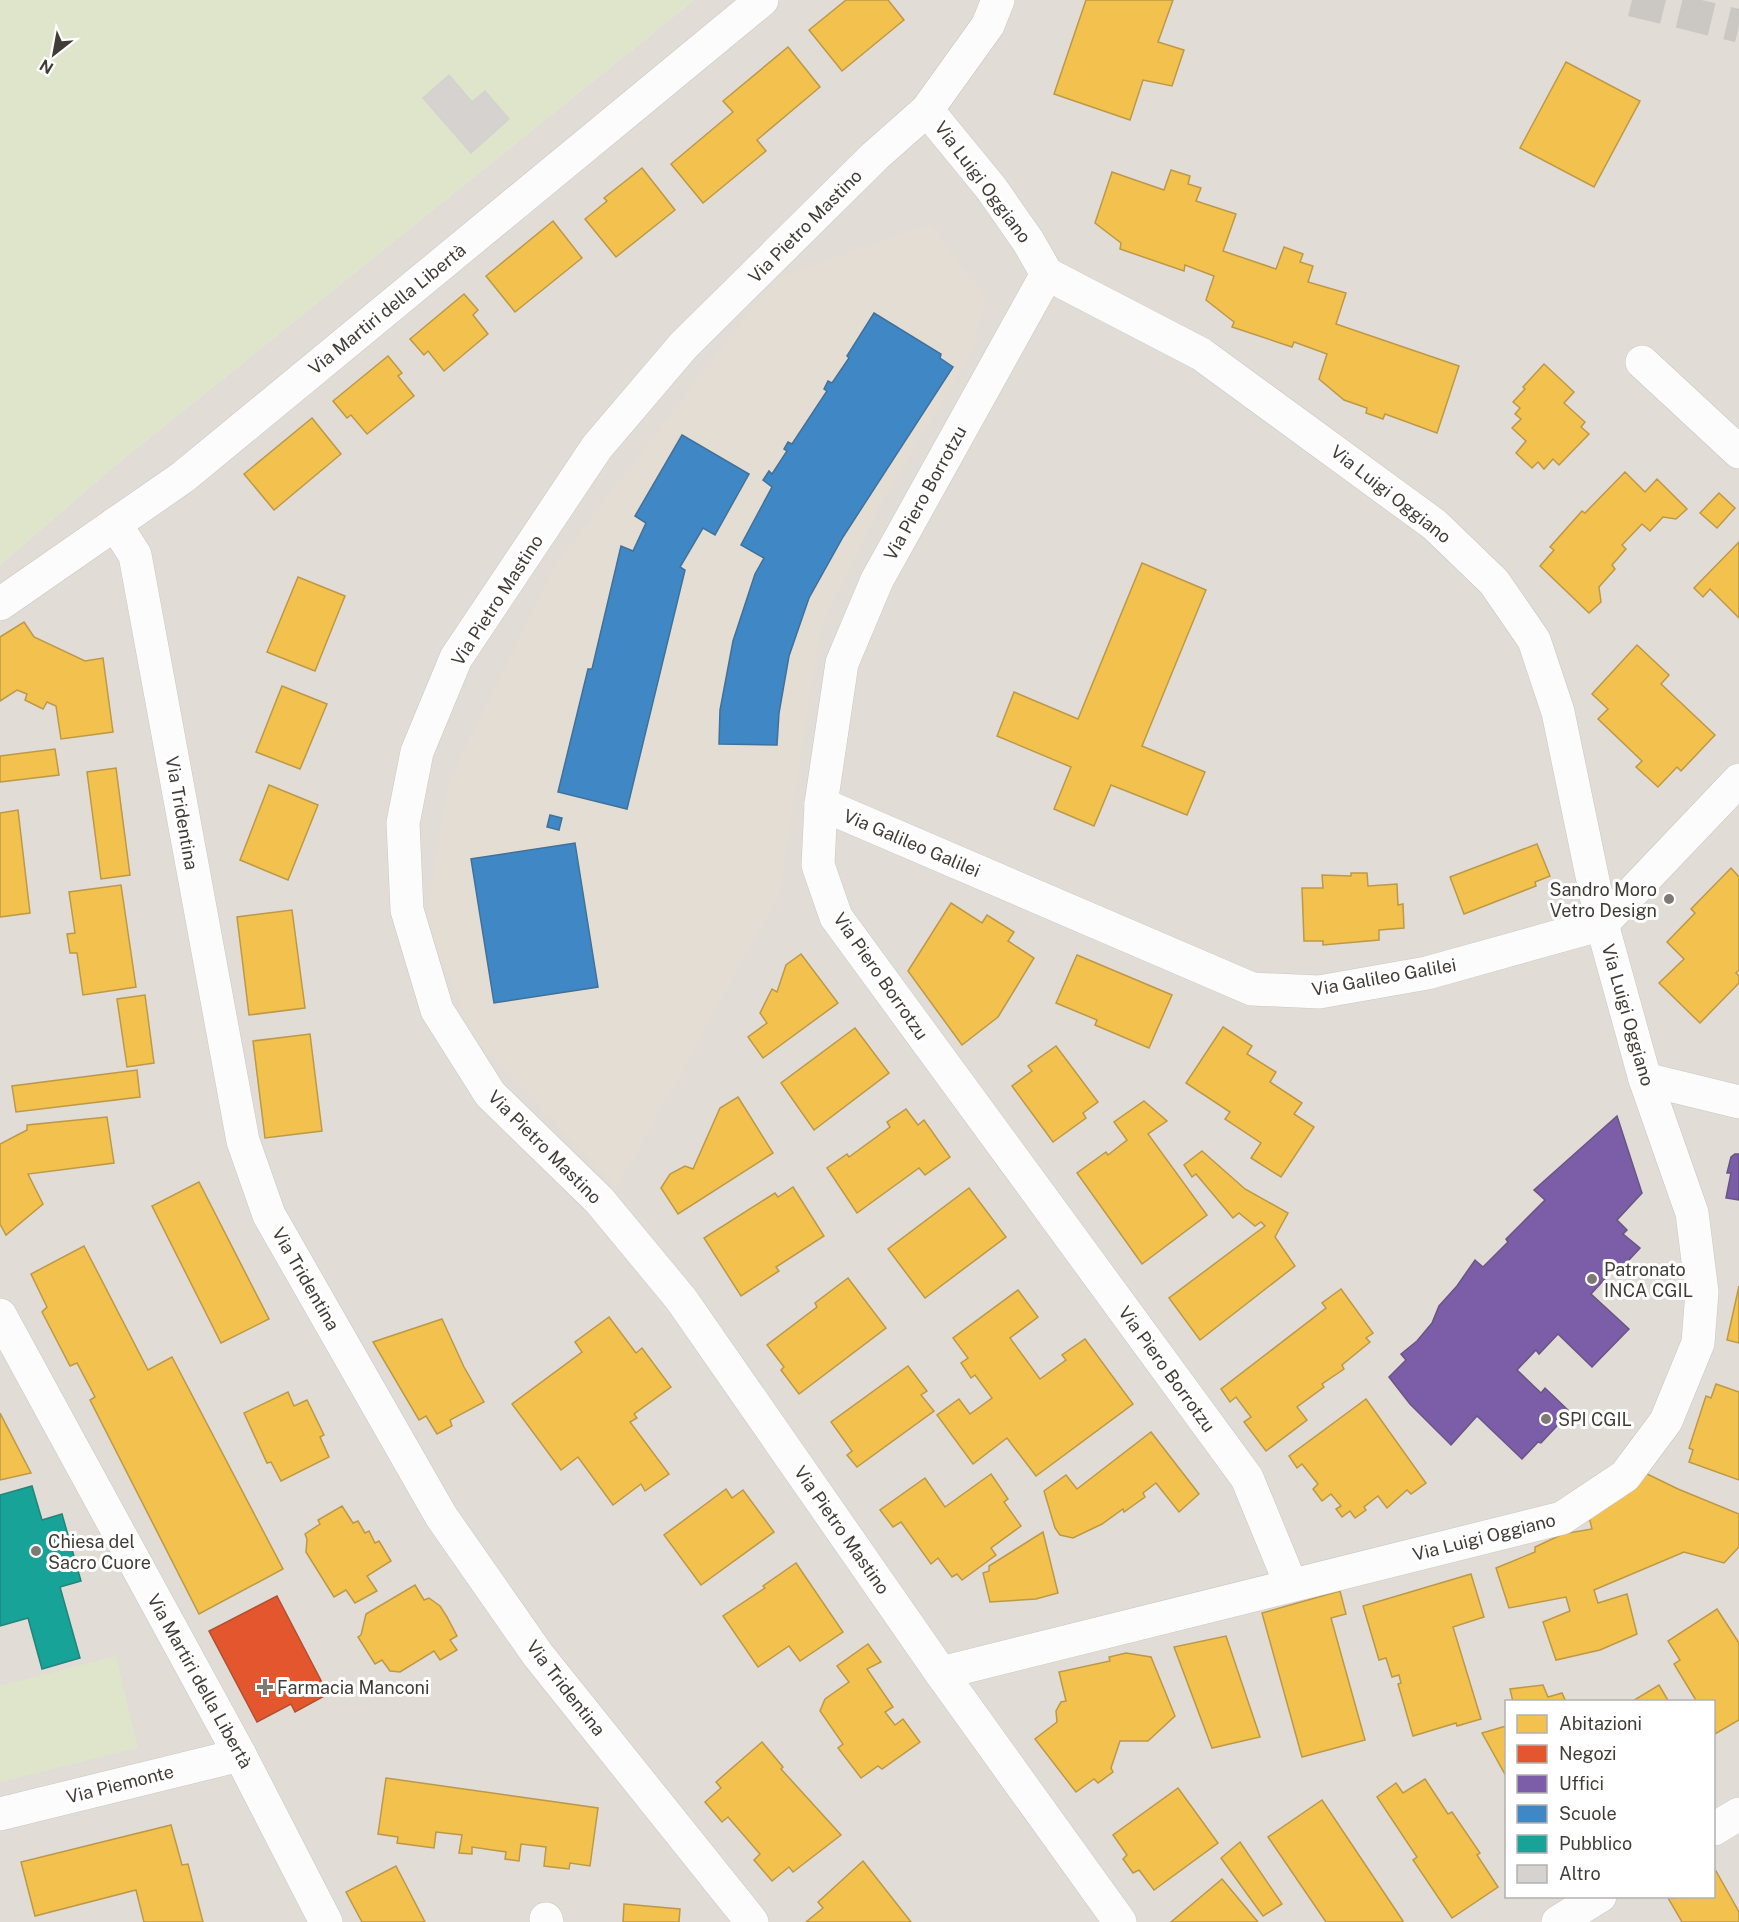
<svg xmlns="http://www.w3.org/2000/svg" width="1739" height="1922" font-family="'Public Sans',sans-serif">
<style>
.residential{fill:#e1dcd6;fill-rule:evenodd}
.education{fill:#e3ddd4}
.green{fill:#dee5cb}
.homes{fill:#f2c14e;stroke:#bd9947;stroke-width:1.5}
.shops{fill:#e4572e;stroke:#b34f30;stroke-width:1.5}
.offices{fill:#7b5ea7;stroke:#6a5485;stroke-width:1.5}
.schools{fill:#3f88c5;stroke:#40719a;stroke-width:1.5}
.public{fill:#17a398;stroke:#24847b;stroke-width:1.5}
.building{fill:#d5d2cf;stroke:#d5d2ce;stroke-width:1.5}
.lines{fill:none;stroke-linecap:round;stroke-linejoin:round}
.primary-tunnel{stroke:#cbc8c4;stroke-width:33;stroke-dasharray:33 16;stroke-linecap:butt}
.minor-casing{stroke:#cac7c4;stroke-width:34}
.minor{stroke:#fcfcfc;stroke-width:33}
.poi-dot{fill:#7e7974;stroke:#fff;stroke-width:2}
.labels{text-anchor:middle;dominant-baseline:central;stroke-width:6;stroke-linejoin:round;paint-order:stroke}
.street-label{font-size:18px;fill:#423c36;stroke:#fff}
.poi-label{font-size:18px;fill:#423c36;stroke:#fff;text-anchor:start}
</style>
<rect width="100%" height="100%" fill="#edebe8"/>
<path class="residential" d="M694,0H1739V1922H0V565L112,468ZM1506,1702H1714V1896H1506Z"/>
<path class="education" d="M930,225L985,296L974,349L881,503L821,625L779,894L617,1188L478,1041L426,926L448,784L559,560L776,278Z"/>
<g class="green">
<path d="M0,0H694L112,468L0,565Z"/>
<path d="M116,1656L138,1748L0,1782V1686Z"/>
</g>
<g class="homes">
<path d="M846,0H888L904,20L842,71L809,30Z"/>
<path d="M1086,0H1173L1158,42L1184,50L1172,86L1143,80L1130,120L1054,94Z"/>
<path d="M788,47L820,87L757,140L766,151L703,203L671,164L733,112L723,101Z"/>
<path d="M1566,62L1640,101L1594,187L1520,148Z"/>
<path d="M642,168L675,210L616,257L585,219L607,201L604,198Z"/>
<path d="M1171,170L1190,176L1188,184L1201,188L1196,201L1236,214L1223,251L1276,269L1284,247L1303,254L1300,262L1313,266L1308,282L1346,293L1336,324L1459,366L1437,433L1385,414L1383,419L1366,413L1367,408L1344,400L1319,379L1327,354L1294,342L1292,347L1232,327L1234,322L1206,300L1214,276L1185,265L1184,271L1120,249L1121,243L1095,223L1112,172L1164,190Z"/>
<path d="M553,221L582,258L515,312L486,276Z"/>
<path d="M464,294L478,310L473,315L488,334L444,371L428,351L424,355L410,339Z"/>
<path d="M388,356L402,373L398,376L414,396L367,434L351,415L347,418L333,401Z"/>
<path d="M1544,364L1574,392L1564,403L1585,422L1581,427L1589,434L1559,465L1553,459L1544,469L1538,462L1532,468L1516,453L1526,441L1512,428L1521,419L1515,414L1520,408L1513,402L1525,389L1523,387Z"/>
<path d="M312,418L341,454L274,510L244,474Z"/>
<path d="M1625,472L1645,492L1657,479L1687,509L1676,519L1663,517L1650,531L1642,524L1622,545L1626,549L1612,565L1615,569L1599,587L1601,602L1589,613L1540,566L1554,550L1550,547L1582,511L1585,513Z"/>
<path d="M1719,493L1735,508L1717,528L1700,513Z"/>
<path d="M1739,542V618L1710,589L1703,597L1694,588Z"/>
<path d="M1142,563L1206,590L1142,746L1205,772L1187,815L1111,785L1094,826L1054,809L1071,767L997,736L1014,692L1078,719Z"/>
<path d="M298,577L345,596L315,671L267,652Z"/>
<path d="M24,622L34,637L85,661L103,658L113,732L61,739L56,706L47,702L43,709L25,700L27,694L17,690L0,701V637Z"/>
<path d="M1637,645L1669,675L1661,684L1715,735L1681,771L1677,767L1658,787L1636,767L1642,761L1598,719L1608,709L1592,694Z"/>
<path d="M282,686L327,704L300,769L256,752Z"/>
<path d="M55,749L59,775L0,782V756Z"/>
<path d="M116,768L130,875L101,879L87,772Z"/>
<path d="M269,785L318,805L288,880L240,860Z"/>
<path d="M18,810L30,913L0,917V813Z"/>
<path d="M1537,844L1550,876L1535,882L1536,886L1464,914L1450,877Z"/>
<path d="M1731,868L1739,877V970L1736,973L1739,976V983L1700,1023L1659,983L1684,959L1667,942L1695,913L1691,909Z"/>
<path d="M1351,873H1367L1368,886L1397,884L1398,905L1403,904L1404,928L1379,930V940L1323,945V941H1304L1302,888H1323L1322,875L1351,876Z"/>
<path d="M121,885L136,987L83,995L77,953H70L67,934L75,933L69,892Z"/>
<path d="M951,903L982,923L987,915L1014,932L1008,941L1034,958L998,1017L962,1045L908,971Z"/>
<path d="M292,910L305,1008L249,1015L237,917Z"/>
<path d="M801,954L838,1003L763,1058L748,1037L767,1023L760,1013L772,989L777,992L786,965Z"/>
<path d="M1077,955L1172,995L1149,1048L1095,1025L1097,1020L1056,1003Z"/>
<path d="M145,995L154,1063L127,1067L117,999Z"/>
<path d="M1223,1027L1252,1046L1247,1054L1276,1072L1270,1082L1302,1103L1294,1114L1314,1127L1281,1177L1251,1158L1261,1143L1225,1119L1230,1112L1186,1083Z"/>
<path d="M855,1028L889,1073L814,1130L781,1083Z"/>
<path d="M310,1034L322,1131L265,1138L253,1041Z"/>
<path d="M1056,1046L1098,1102L1083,1113L1086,1118L1053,1142L1012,1086L1032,1071L1028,1066Z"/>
<path d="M137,1070L140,1097L16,1112L12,1086Z"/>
<path d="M738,1097L773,1153L678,1214L661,1188L670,1174L685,1166L693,1169L720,1108Z"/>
<path d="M1144,1101L1167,1121L1148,1134L1207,1215L1142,1264L1077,1173L1106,1152L1108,1155L1127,1140L1114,1122Z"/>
<path d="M906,1109L918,1125L924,1120L950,1157L925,1175L919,1168L857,1213L827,1168L847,1154L849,1157L890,1127L887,1122Z"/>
<path d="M107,1117L114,1163L28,1174L43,1204L6,1235L0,1224V1144L27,1130V1125Z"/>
<path d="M1202,1151L1245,1189L1288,1213L1275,1237L1295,1266L1200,1340L1169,1298L1265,1226L1261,1222L1255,1226L1239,1213L1233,1218L1196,1174L1192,1177L1184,1165Z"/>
<path d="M199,1182L269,1319L221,1343L152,1206Z"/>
<path d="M793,1187L824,1236L776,1267L779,1271L741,1296L704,1238L775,1193L778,1197Z"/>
<path d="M969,1188L1006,1237L925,1298L888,1249Z"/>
<path d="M84,1246L148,1370L172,1357L283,1569L199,1614L90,1400L95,1397L77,1363L70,1366L42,1312L47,1307L31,1274Z"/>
<path d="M848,1278L886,1328L799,1394L781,1370L784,1367L767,1345L817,1307L815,1303Z"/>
<path d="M1739,1286V1343L1727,1340Z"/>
<path d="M1341,1289L1373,1333L1366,1338L1370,1342L1342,1365L1344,1369L1322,1384L1324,1387L1297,1407L1307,1420L1266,1451L1244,1422L1251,1417L1236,1397L1230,1402L1221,1389L1326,1308L1322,1303Z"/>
<path d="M1018,1290L1038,1317L1010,1338L1040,1379L1066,1360L1062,1355L1085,1339L1133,1404L1036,1476L1007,1438L973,1464L937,1415L959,1399L970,1414L992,1398L975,1375L971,1378L961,1363L968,1358L953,1338Z"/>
<path d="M609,1317L636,1353L642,1348L671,1387L634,1414L637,1418L630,1422L669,1474L645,1491L641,1484L613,1505L578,1457L561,1470L512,1404L582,1352L575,1342Z"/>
<path d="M442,1319L464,1367L484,1402L450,1420L452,1426L437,1434L426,1416L419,1420L373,1342Z"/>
<path d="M908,1366L927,1391L921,1395L934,1411L857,1467L847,1455L852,1451L831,1422Z"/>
<path d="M1716,1384L1739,1392V1480L1689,1462L1693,1450L1689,1448L1706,1396L1711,1398Z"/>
<path d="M288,1392L294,1406L307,1400L324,1435L320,1437L329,1457L281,1481L271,1462L267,1463L244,1413Z"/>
<path d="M1366,1399L1426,1483L1411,1494L1407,1490L1387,1508L1378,1496L1364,1507L1366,1510L1355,1518L1350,1511L1342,1517L1336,1509L1341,1506L1331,1494L1322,1501L1313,1489L1318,1484L1302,1464L1297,1468L1289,1456Z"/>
<path d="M0,1413L31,1473L0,1480Z"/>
<path d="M1151,1432L1199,1494L1179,1512L1156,1483L1143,1493L1145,1497L1124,1512L1123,1509L1102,1524L1073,1538L1060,1535L1055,1528L1044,1491L1066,1475L1077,1489Z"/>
<path d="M1641,1471L1678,1489L1739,1514V1547L1724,1563L1684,1552L1594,1590L1598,1603L1627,1594L1637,1634L1600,1650L1556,1660L1543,1622L1570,1611L1566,1597L1509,1608L1496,1568L1535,1552V1547L1563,1534L1592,1529L1588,1513Z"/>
<path d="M991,1474L1008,1499L1004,1502L1021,1526L991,1548L996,1555L962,1580L957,1574L952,1577L938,1558L931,1564L901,1522L893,1527L880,1510L925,1478L945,1507Z"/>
<path d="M726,1489L732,1498L743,1490L774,1532L701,1585L664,1535Z"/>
<path d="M342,1506L353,1523L358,1521L365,1533L369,1531L375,1543L379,1541L391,1561L367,1576L377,1591L355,1603L346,1590L334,1597L306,1552L307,1539L305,1534L320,1524L318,1520Z"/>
<path d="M1043,1532L1058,1593L1036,1599L990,1602L983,1573L989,1571V1566Z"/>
<path d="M796,1563L843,1632L800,1661L789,1646L758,1667L723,1616L765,1588L763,1586Z"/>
<path d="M1471,1574L1484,1617L1453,1627L1481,1719L1457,1726L1456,1723L1413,1736L1398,1684L1401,1683L1399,1675L1392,1677L1386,1658L1379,1660L1363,1606Z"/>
<path d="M415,1585L424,1600L429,1598L440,1606L447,1617L457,1636L450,1640L457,1650L440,1660L434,1651L400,1672L390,1671L382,1660L375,1664L358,1637L361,1635L366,1614Z"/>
<path d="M1340,1591L1346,1614L1331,1618L1365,1740L1302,1757L1262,1613Z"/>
<path d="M1717,1609L1739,1643V1720L1715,1734L1714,1702H1697L1674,1664L1680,1660L1668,1641Z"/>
<path d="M1226,1636L1260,1737L1212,1748L1174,1647Z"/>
<path d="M868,1644L881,1662L867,1669L893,1707L885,1712L895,1725L903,1719L920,1742L882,1769L878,1766L861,1778L838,1748L843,1744L820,1711L825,1699L849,1682L837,1666Z"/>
<path d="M1126,1653L1151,1657L1175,1716L1148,1741H1120L1111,1768L1113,1772L1098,1783L1094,1779L1076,1792L1035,1739L1057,1722L1056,1711L1061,1702L1066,1701L1059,1672L1110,1661L1109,1657Z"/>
<path d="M1543,1685L1548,1697L1562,1693L1566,1702H1513L1510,1689Z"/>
<path d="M1659,1685L1669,1702H1631Z"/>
<path d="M1506,1726V1776L1482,1733Z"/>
<path d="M762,1742L783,1767L781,1769L841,1835L793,1872L789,1867L772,1881L754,1860L760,1854L728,1817L722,1822L705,1802L721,1788L716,1782Z"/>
<path d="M386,1778L598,1808L590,1866L570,1863L569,1869L544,1866L546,1847L521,1844L519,1861L505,1859L506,1852L472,1847V1854L459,1853L462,1835L436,1832L434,1848L397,1843L398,1837L378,1834Z"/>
<path d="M1425,1779L1448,1814L1452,1812L1480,1853L1477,1855L1498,1887L1452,1918L1413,1860L1417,1857L1377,1797L1396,1783L1403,1793Z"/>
<path d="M1178,1788L1218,1843L1154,1890L1139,1870L1133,1873L1123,1859L1127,1855L1113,1835Z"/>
<path d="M1322,1800L1403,1921L1401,1922H1326L1268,1837Z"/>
<path d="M171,1825L182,1865L188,1864L203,1922H144L136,1890L35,1916L21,1862Z"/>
<path d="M1240,1842L1282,1904L1263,1916L1221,1858Z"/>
<path d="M863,1861L911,1922H806L823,1908L818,1902Z"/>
<path d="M396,1866L425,1922H362L346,1892Z"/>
<path d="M1716,1871L1739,1912V1922H1682L1668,1898L1714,1896V1872Z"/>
<path d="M1222,1879L1258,1922H1171Z"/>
<path d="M624,1904L680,1909L679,1922H623Z"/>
</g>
<path class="shops" d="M277,1596L328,1694L295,1712L291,1704L257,1722L209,1631Z"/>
<g class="offices">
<path d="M1617,1116L1642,1193L1617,1220L1627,1230L1623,1234L1640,1248L1616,1274L1613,1270L1591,1294L1629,1329L1592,1367L1558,1334L1539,1354L1536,1350L1517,1370L1541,1393L1545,1388L1570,1412L1541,1443L1538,1442L1522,1459L1477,1416L1451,1445L1410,1404L1389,1377L1406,1360L1401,1354L1417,1341L1432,1323L1439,1306L1457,1286L1475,1260L1483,1267L1508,1242L1506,1239L1545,1200L1534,1190Z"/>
<path d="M1735,1154H1739V1200L1726,1198L1731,1173H1727L1731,1157Z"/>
</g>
<g class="schools">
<path d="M874,313L941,354L940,358L953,367L843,537L809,598L789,656L779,713L777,745L719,744L720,710L733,641L755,574L764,558L741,545L772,487L763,480L769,471L772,474L787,451L784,449L788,442L792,444L827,391L824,389L828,381L832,383L849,358L847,356Z"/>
<path d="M682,435L749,474L715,535L703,528L680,567L685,570L627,809L558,792L588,669H592L621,546L633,551L646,523L635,516Z"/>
<path d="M550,815L562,818L559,830L547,827Z"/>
<path d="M575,843L598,987L494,1003L471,859Z"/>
</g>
<path class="public" d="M32,1486L42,1520L62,1514L81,1581L60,1587L80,1658L42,1669L28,1618L0,1626V1495Z"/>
<path class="building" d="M449,75L472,102L485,91L509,119L471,153L423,98Z"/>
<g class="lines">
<path class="primary-tunnel" d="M1632,0L1739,26"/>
<defs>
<g id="minor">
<path d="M998,0L988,25L927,110L875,156L683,346L597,447L456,658L417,752L403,823L407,910L437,1010L490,1094L599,1200L681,1299L941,1673L1120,1922"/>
<path d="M927,110L991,188L1028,241L1047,274L1201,354L1435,525L1494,582L1534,640L1558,712L1602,924L1645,1079L1692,1213L1702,1292L1698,1343L1666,1421L1625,1476L1562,1518L941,1673"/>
<path d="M1047,274L877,580L842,663L821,804L818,865L836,917L1247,1478L1291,1585"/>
<path d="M1642,362L1739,452"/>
<path d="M115,524L135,555L243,1141L269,1215L441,1516L538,1655L752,1922"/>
<path d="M0,604L183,477L762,0"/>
<path d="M821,804L1252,989L1319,992L1427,973L1602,924L1739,780"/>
<path d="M1645,1079L1739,1102"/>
<path d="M0,1315L240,1755L326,1922"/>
<path d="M0,1814L240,1755"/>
<path d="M1714,1829L1739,1814"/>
<path d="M546,1919L547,1922"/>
<path d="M1558,1922L1600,1896"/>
</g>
</defs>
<use href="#minor" class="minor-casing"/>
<use href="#minor" class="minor"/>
</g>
<g class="poi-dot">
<circle cx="1669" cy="899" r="6"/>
<circle cx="1592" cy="1279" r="6"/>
<circle cx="1546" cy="1419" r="6"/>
<circle cx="36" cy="1551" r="6"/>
<path d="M262 1678h6v6h6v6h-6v6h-6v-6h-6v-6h6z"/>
</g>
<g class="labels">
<g class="street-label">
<text transform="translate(983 182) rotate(53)">Via Luigi Oggiano</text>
<text transform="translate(805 226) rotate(-45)">Via Pietro Mastino</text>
<text transform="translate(387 309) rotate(-39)">Via Martiri della Libertà</text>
<text transform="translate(925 493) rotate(-61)">Via Piero Borrotzu</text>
<text transform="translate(1391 494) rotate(38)">Via Luigi Oggiano</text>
<text transform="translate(497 600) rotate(-57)">Via Pietro Mastino</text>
<text transform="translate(182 813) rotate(80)">Via Tridentina</text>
<text transform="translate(912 843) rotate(23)">Via Galileo Galilei</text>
<text transform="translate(881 976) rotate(55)">Via Piero Borrotzu</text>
<text transform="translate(1384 977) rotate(-10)">Via Galileo Galilei</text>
<text transform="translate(1628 1015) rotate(74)">Via Luigi Oggiano</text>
<text transform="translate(545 1147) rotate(45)">Via Pietro Mastino</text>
<text transform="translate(306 1279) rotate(60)">Via Tridentina</text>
<text transform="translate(1167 1369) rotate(54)">Via Piero Borrotzu</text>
<text transform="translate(842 1530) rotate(55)">Via Pietro Mastino</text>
<text transform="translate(1484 1537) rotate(-14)">Via Luigi Oggiano</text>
<text transform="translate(200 1681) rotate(61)">Via Martiri della Libertà</text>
<text transform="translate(566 1688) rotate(52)">Via Tridentina</text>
<text transform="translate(120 1784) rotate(-14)">Via Piemonte</text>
</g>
<g class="poi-label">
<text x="1657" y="889" text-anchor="end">Sandro Moro<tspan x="1657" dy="21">Vetro Design</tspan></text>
<text x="1604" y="1269">Patronato<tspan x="1604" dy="21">INCA CGIL</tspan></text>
<text x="1558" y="1419">SPI CGIL</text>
<text x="48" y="1541">Chiesa del<tspan x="48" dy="21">Sacro Cuore</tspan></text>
<text x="277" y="1687">Farmacia Manconi</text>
</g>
</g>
<rect x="1505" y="1700" width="210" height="198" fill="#ffffff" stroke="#b3b1af" stroke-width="1.5"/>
<rect x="1517" y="1715" width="30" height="18" fill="#f2c14e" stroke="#b3b1af" stroke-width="1.5"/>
<text x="1559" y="1730" font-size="18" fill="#423c36">Abitazioni</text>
<rect x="1517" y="1745" width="30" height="18" fill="#e4572e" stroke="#b3b1af" stroke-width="1.5"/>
<text x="1559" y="1760" font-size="18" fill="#423c36">Negozi</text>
<rect x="1517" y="1775" width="30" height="18" fill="#7b5ea7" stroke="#b3b1af" stroke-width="1.5"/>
<text x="1559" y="1790" font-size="18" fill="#423c36">Uffici</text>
<rect x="1517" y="1805" width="30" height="18" fill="#3f88c5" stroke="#b3b1af" stroke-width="1.5"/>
<text x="1559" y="1820" font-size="18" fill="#423c36">Scuole</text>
<rect x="1517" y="1835" width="30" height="18" fill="#17a398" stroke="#b3b1af" stroke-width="1.5"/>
<text x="1559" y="1850" font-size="18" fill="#423c36">Pubblico</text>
<rect x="1517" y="1865" width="30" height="18" fill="#d5d2cf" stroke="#b3b1af" stroke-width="1.5"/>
<text x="1559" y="1880" font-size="18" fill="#423c36">Altro</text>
<g transform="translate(54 54) rotate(211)" stroke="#ffffff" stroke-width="4.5" paint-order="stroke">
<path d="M0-4.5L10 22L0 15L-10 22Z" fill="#423c36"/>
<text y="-9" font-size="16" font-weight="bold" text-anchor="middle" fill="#423c36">N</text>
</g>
</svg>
